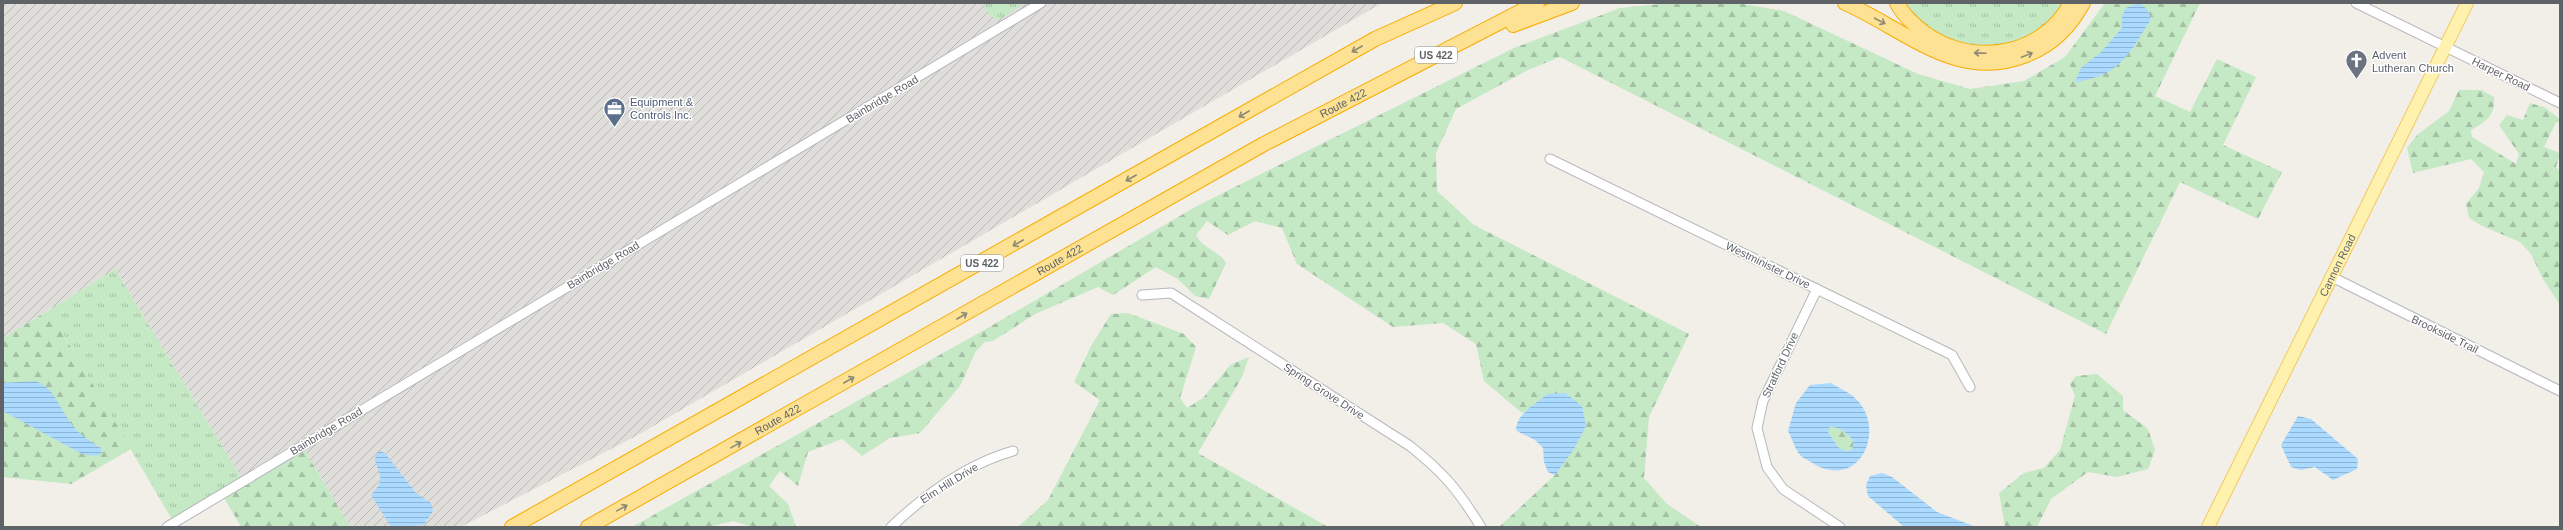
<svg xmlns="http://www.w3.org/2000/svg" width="2563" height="530" font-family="Helvetica,sans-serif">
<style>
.industrial{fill:url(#industrial-furrows)}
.grass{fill:url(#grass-tufts)}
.forest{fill:url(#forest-firs)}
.water{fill:url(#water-rules);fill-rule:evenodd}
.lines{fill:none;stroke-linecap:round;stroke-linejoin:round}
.minor-casing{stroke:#b5b8bc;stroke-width:11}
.major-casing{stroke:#f2c960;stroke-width:14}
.highway-casing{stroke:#f9ab00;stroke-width:16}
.minor{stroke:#fff;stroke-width:9}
.major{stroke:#fff2af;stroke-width:12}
.highway{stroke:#fde293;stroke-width:14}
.oneway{stroke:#8e8975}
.labels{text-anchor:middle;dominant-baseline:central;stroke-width:3;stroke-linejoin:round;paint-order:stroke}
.shield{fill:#fff;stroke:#8f9295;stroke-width:1}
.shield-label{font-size:10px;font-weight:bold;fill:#5f6368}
.worship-label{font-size:11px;fill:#5b616d;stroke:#fff;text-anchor:start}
.street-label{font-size:11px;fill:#5f6368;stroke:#fff}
.service-label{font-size:11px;fill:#4e5e75;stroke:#fff;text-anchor:start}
</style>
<defs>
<pattern id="industrial-furrows" width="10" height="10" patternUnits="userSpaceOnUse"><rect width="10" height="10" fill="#e0deda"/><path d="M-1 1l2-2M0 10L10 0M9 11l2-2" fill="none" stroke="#b9b8b5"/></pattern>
<pattern id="grass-tufts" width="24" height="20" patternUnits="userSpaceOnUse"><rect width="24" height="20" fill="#c5e8c5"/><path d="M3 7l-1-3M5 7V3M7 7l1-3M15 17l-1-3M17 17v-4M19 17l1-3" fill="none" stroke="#a3c0a4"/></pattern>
<pattern id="forest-firs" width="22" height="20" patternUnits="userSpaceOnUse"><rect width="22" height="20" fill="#c5e8c5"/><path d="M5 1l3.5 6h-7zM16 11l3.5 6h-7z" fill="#a3c0a4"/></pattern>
<pattern id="water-rules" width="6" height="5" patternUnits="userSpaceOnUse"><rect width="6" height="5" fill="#aadaff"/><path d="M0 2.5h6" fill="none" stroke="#8eb4d2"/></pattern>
</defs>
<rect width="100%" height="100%" fill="#f1efe8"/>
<path class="industrial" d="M3,3H1382L638,435L461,527H350L302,446L243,481L115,269L3,338Z"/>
<g class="grass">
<path d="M983,3H1025L998,20L990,16Z"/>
<path d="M1906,3H2066C2059,11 2051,25 2042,31C2032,37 2014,46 2003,48C1967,55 1923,34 1906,3Z"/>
<path d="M115,269L243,481L174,523L49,310Z"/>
</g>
<g class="forest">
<path d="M1671,3H1737L1784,11L1918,74L1970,89L2024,81L2065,57L2105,3H2200L2155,96L2190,112L2217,59L2256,77L2223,145L2282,172L2258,219L2180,182L2106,334L1560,57L1528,70L1456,109L1436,153L1437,191L1474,225L1689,334L1649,417L1644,478L1667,504L1701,527H1499L1555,475L1547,394L1536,405L1522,413L1484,381L1476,344L1443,323L1393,327L1297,264L1282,228L1255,221L1228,235L1207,221L1196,235C1204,250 1217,249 1226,263L1209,299L1195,296L1178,279L1156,267L1113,295L1098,287L1035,314L993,341L985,342L976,351L960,386L920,433L890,438L862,456L842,439L808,452L798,486L780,471L769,486L788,504L796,527H752L733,521L709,527H632L986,329L1197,206L1514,48L1620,8Z"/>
<path d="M2459,90H2481L2494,97C2495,116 2487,121 2471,130L2472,137L2516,164L2519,154L2499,125L2507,115L2523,120L2530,103L2544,107L2560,119V122H2556L2544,147L2560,153L2556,167L2560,172V305L2543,279L2531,254L2520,242L2482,226L2469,218L2466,204L2479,188L2484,172L2471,159L2413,173L2407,148L2417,135L2449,111Z"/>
<path d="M49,310L131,449L71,484L3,477V338Z"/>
<path d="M1128,313L1184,334L1196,347L1180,398L1187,408L1203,398L1230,365L1249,357L1242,377L1198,453L1328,527H1018L1048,500L1100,400L1074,382L1091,346L1111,314Z"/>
<path d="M2097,374L2123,396V410L2148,429L2155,450L2148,469L2117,477L2088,472L2051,499L2037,527H2005L1999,493L2024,473L2044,468L2060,450L2075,396L2070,384L2076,376Z"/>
<path d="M1830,427C1841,427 1848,434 1854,442L1853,450L1845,451L1838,447L1828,432Z"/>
<path d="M302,446L350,527H241L222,494Z"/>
</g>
<g class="water">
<path d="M2139,3L2147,9L2151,19C2129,54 2120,76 2075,82L2081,68L2101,52L2122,28V16L2126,8Z"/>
<path d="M36,381C55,390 55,400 66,416C74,430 87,440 101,448L102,453L96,456L82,454L3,411V383Z"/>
<path d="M1831,383C1837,387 1844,390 1850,394C1890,422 1863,492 1814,464C1810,461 1804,459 1801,456C1795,450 1792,438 1788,431L1796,403L1810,385ZM1830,427C1841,427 1848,434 1854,442L1852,450L1845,451L1838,447L1828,432Z"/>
<path d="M1565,393L1582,406L1586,426L1574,449L1555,475L1548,472L1544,462L1543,448C1531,434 1529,439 1516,430C1517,412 1535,406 1547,394Z"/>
<path d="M2298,416L2311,419L2358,459L2357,469L2333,480L2315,467L2301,470L2291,467L2281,445Z"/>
<path d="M379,451L385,453L416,493L431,503L433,511L424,525L391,527L371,495C374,492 377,488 379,484C385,472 368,462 379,451Z"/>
<path d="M1882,473L1892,477L1937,512L1976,527H1904L1868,496L1866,485L1870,476Z"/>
</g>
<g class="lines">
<defs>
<g id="minor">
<path d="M2356,3L2560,103"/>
<path d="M1550,159L1952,355L1970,387"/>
<path d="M2330,276L2560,391"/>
<path d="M1817,289L1763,401L1757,428L1767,467L1783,489L1840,527"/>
<path d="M1142,295L1171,293L1410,446C1444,473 1458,490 1481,527"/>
<path d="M167,527L1041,3"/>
<path d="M891,527C926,494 967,464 1013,451"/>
</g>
<g id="major">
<path id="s1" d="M2208,527L2467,3"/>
</g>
<g id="highway">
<path d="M1845,3C1905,29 1957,83 2026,55C2052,45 2069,28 2083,3"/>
<path d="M1897,3C1902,13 1908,19 1916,26C1962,68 2040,61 2071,3"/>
<path d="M1513,25L1572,3"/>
<path d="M512,527L1375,39L1455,3"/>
<path id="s2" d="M588,527L1264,144L1537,3"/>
</g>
</defs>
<use href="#minor" class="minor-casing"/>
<use href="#major" class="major-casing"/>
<use href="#highway" class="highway-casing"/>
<use href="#minor" class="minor"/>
<use href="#major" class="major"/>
<use href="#highway" class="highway"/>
</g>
<defs><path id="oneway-shaft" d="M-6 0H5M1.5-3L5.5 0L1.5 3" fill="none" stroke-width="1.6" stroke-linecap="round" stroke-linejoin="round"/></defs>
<g class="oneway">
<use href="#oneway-shaft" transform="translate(1880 21) rotate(28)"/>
<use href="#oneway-shaft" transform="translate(1357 49) rotate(150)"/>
<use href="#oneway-shaft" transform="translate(1980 53) rotate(-178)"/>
<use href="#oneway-shaft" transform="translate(2027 55) rotate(-22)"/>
<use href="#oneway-shaft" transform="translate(1244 114) rotate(150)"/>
<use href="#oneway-shaft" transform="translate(1131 178) rotate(150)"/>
<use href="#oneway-shaft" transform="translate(1018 243) rotate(150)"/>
<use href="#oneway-shaft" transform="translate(962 316) rotate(-30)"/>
<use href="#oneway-shaft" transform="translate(849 380) rotate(-30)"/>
<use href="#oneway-shaft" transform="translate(736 445) rotate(-29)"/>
<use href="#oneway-shaft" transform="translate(622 508) rotate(-29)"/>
</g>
<defs>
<symbol id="church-pin" viewBox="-11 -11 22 30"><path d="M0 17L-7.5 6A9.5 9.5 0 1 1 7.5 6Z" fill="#6b7280" stroke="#fff"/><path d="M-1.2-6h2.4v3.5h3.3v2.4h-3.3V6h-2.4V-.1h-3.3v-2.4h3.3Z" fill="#fff"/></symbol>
<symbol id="office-pin" viewBox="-11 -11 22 30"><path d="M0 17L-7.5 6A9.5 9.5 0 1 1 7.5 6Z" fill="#5c6f8a" stroke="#fff"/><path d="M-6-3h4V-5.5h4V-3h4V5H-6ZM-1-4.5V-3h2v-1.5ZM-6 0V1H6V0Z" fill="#fff"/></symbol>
</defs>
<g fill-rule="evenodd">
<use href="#church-pin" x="2344" y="48" width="25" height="34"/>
<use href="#office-pin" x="602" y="96" width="25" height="34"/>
</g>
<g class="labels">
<g class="shield">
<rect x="1415" y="47" width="42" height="16" rx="3"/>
<rect x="961" y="255" width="42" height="16" rx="3"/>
</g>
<g class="shield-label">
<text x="1436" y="55">US 422</text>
<text x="982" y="263">US 422</text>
</g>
<g class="worship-label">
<text x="2372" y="55">Advent<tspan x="2372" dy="13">Lutheran Church</tspan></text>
</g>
<g class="street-label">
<text transform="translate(2501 74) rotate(26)">Harper Road</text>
<text transform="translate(882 99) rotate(-31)">Bainbridge Road</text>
<text stroke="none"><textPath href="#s2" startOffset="866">Route 422</textPath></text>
<text stroke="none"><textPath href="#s2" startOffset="542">Route 422</textPath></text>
<text stroke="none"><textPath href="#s1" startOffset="292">Cannon Road</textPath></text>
<text transform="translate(603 265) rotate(-31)">Bainbridge Road</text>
<text transform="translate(1768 265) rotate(26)">Westminister Drive</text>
<text transform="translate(2445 334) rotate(26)">Brookside Trail</text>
<text transform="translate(1780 365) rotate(-65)">Stratford Drive</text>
<text transform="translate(1324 391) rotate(33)">Spring Grove Drive</text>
<text stroke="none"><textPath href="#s2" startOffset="218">Route 422</textPath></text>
<text transform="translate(326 431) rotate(-31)">Bainbridge Road</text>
<text transform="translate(949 483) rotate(-32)">Elm Hill Drive</text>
</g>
<g class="service-label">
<text x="630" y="102">Equipment &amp;<tspan x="630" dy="13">Controls Inc.</tspan></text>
</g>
</g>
<rect width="2563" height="530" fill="none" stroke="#5f6368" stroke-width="8"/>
</svg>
